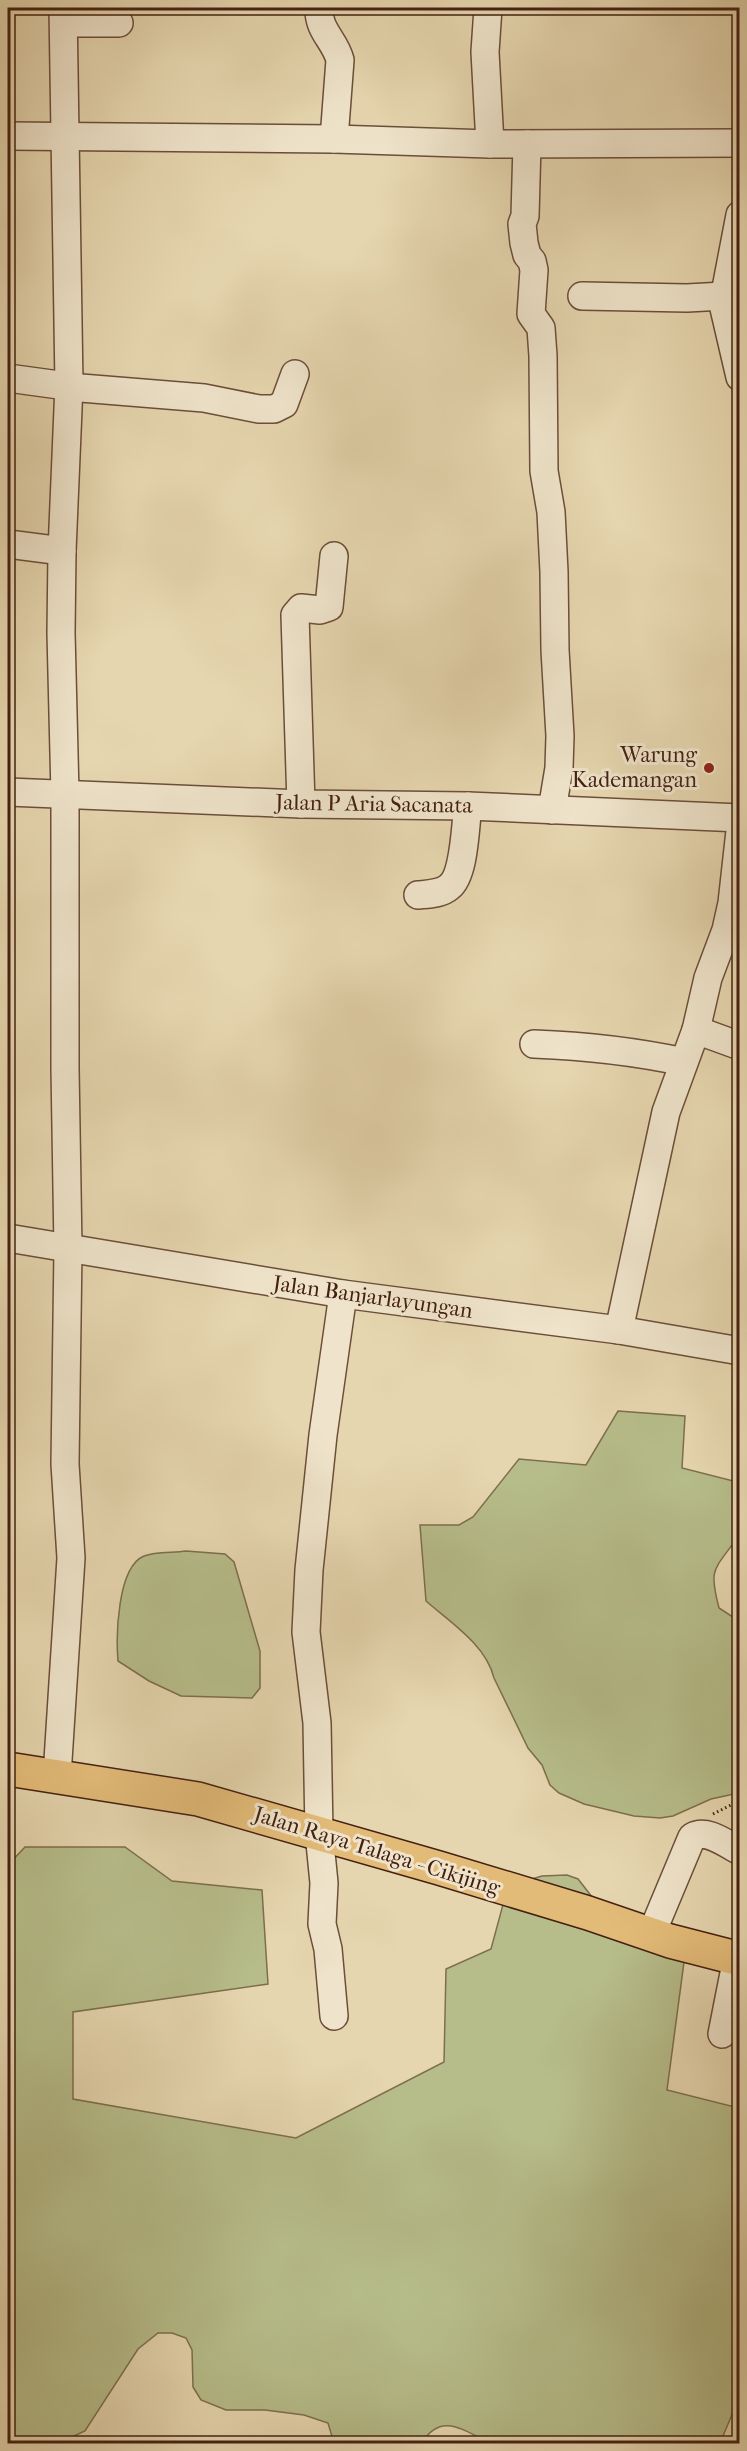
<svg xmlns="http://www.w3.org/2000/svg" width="747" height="2451" font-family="'IM FELL French Canon',serif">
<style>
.green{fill:#b6bd8a;stroke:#7d6e4e;stroke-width:1.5}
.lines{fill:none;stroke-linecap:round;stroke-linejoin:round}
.minor-casing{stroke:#6c4e39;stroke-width:30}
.major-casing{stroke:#442012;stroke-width:36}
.path{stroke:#442012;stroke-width:3;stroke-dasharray:1.5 3;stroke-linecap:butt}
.minor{stroke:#efe4cb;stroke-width:27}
.major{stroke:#e3bb78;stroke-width:33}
.poi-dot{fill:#8f2418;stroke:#efe4cb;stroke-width:2}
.labels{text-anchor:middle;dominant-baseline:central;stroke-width:6;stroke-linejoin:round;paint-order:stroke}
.poi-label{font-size:22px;fill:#442012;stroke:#efe4cb;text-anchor:end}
.street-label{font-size:22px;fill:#442012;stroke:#efe4cb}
</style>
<rect width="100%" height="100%" fill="#e6d6af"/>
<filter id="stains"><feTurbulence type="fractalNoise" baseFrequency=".00333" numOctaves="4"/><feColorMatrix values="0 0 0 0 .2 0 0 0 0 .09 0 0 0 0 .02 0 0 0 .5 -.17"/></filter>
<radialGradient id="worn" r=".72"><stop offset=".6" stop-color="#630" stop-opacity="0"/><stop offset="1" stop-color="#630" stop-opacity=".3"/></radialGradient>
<g class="green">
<path d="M618,1411L685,1416L682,1468L737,1482L739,1481V1539L735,1541C713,1571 709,1570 719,1608L739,1621V1793L711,1799L673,1816L660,1818L634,1816L584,1804L559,1793L550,1785L542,1765L528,1748L494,1678C486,1645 450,1622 426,1601L420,1525H459L473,1517L519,1459L586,1465Z"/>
<path d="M186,1551L225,1554L234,1562L260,1651V1688L252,1698L181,1696L149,1681L118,1661C116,1637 117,1567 144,1556C156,1551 173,1553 186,1551Z"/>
<path d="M25,1847H125L172,1881L262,1890L268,1984L73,2012V2099L296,2138L444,2062L446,1969L491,1949L508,1886L542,1876L567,1875L578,1879L614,1925L686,1947L667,2090L739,2108V2398L720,2443H490C464,2431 441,2411 422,2443H334L328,2423L304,2415L265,2410H226L201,2400L193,2387L192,2350L186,2338L172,2333H158L138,2349L85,2431L63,2441L8,2443V1865Z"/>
</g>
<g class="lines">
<defs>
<g id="minor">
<path d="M319,8C318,31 335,40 340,60L334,139"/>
<path d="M488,8L485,52L490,144"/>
<path d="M64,23H119"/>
<path d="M8,136L334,139L490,144L740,143"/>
<path d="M527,144L525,216L522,224L524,243L527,255L532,261L534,270L531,314L541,328L543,356L544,471L551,512L554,572L555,650L560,736L559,768L552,810"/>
<path d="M740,215L723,304L740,377"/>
<path d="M582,296L687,298L724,296"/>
<path d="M8,378L81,388L204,398L259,409H274L284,404L295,374"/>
<path d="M8,544L62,551"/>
<path d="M8,792L301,804L468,806L740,818"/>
<path d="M301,804L295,615L301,608L320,610L329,607L334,556"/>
<path d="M418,895C428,894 441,894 449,887C465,875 465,825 468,806"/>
<path d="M696,1030L740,1046"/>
<path d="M534,1044C586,1046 633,1051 684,1062"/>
<path d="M8,1238L343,1294L619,1330L740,1351"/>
<path d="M619,1330L666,1112L696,1030L708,978L726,930L732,903L740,831"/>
<path d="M57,1776L71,1558L65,1464L68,1249L65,1068V794L61,633L62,551L69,385L63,8"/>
<path d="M651,1935L692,1837C707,1828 726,1844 740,1851"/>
<path d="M334,2016L328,1949L322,1924L324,1883L319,1833L317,1723L306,1632L309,1570L323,1435L343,1294"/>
<path d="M722,2034L737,1958"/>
</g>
<path id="major" d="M8,1769L198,1799L439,1868L588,1913L670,1941L740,1959"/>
</defs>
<use href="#minor" class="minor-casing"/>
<use href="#major" class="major-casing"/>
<path class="path" d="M713,1814L731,1805L740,1794"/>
<use href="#minor" class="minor"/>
<use href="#major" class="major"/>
</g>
<circle class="poi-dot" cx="709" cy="768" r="6"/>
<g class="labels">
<g class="poi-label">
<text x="697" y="755">Warung<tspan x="697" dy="25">Kademangan</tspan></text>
</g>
<g class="street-label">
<text transform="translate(374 804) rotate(1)">Jalan P Aria Sacanata</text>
<text transform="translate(373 1297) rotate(8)">Jalan Banjarlayungan</text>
<text transform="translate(377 1851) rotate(17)">Jalan Raya Talaga - Cikijing</text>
</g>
</g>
<rect width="747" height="2451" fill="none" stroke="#e6d6af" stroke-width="30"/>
<rect x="9" y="9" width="729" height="2433" fill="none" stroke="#442012" stroke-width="3"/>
<rect x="15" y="15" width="717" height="2421" fill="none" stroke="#442012" stroke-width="1.5"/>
<rect width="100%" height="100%" filter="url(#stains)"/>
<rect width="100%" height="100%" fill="url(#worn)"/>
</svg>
